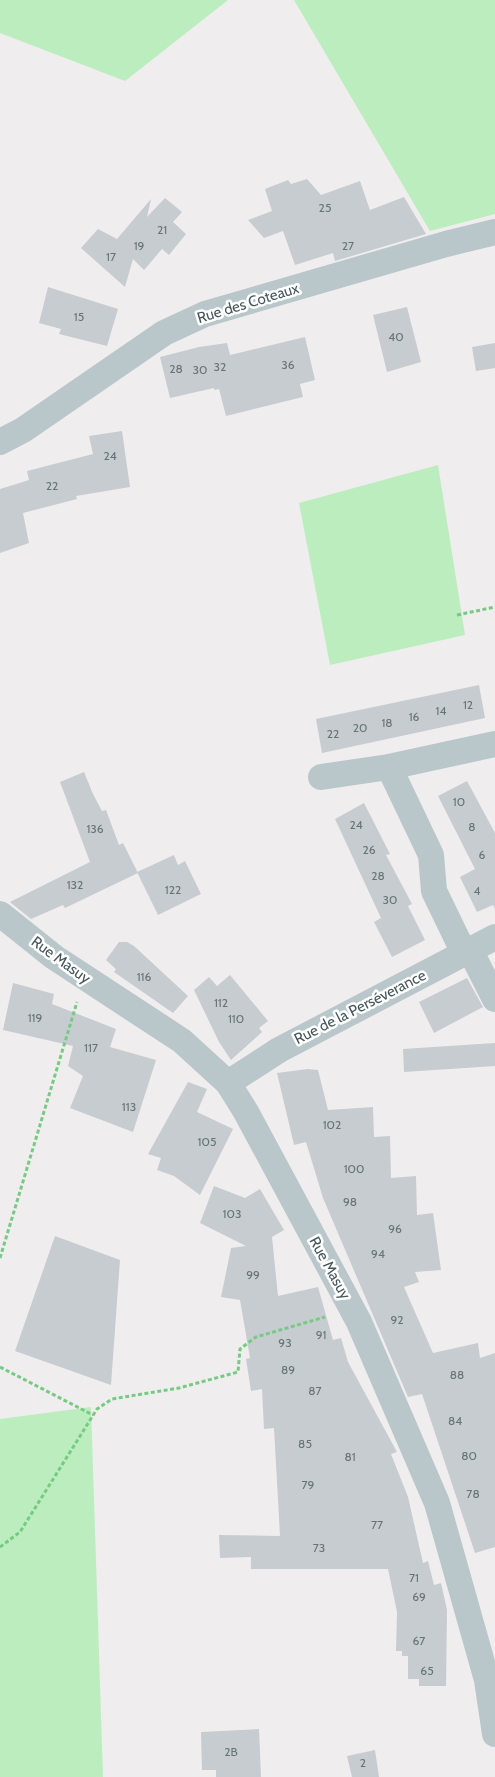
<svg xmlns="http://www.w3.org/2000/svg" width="495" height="1777" font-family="Cabin,sans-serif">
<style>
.green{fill:#bcedbe}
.building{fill:#c7ccd0}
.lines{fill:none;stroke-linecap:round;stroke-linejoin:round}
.path{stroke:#76ca83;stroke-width:3;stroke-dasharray:4 2.5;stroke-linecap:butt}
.minor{stroke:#b9c7ca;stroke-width:26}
.labels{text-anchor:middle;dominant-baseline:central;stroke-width:5;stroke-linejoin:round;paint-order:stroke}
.number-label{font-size:12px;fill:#667478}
.street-label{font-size:15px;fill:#46575a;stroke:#fff}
</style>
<rect width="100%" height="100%" fill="#f0edee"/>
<g class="green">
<path d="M0,0H228L125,81L0,33Z"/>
<path d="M294,0H495V214L430,231Z"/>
<path d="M438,465L465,635L330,665L299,503Z"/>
<path d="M91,1407L103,1777H0V1419Z"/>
</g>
<g class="building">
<path d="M307,179L321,195L360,181L370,210L404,197L426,234L335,261L333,253L295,265L283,231L264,238L248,220L272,211L265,189L288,180L291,184Z"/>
<path d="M165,198L182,212L173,222L186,234L169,255L162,249L144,270L133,259L125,287L81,248L98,229L117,239L151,199L147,217Z"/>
<path d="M48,287L118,309L107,346L59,334L61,329L39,323Z"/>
<path d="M407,307L421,362L387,372L373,315Z"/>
<path d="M305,337L315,380L300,384L303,397L226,416L219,389L214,390V388L170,398L160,357L199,347L227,343L230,355Z"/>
<path d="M495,343V368L476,371L472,347Z"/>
<path d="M122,431L130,487L76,496L77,499L23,513L29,543L0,553V489L29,480L27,471L93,454L89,436Z"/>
<path d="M479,685L485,718L322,753L316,719Z"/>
<path d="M84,772L93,794L102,811L106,810L119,845L123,843L138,873L65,908L63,905L31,919L10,902L90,862L60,782Z"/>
<path d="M467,781L495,833V909L493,905L477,912L460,877L475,869L438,796Z"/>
<path d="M364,803L390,854L386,855L412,904L408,906L425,940L392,957L374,922L381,918L335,819Z"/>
<path d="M174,855L178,865L185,861L201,894L158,915L137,872Z"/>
<path d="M119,942H127L134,946L188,996L173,1013L114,972L116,969L106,960Z"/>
<path d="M230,975L268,1021L259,1028L262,1032L231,1060L219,1042L194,990L209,977L217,986Z"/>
<path d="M467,978L483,1007L434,1033L419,1002Z"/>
<path d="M13,983L54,994L52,1004L116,1029L110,1047L156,1060L133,1132L70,1108L83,1076L68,1066L73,1046L3,1030Z"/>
<path d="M495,1043V1066L404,1072L403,1049Z"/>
<path d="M308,1069L318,1070L328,1110L373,1107L374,1137L390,1136L391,1178L416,1176L417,1215L433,1213L441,1270L415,1272L419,1282L404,1287L433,1353L478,1343L480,1358L495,1353V1547L475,1553L422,1394L408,1397L323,1198L306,1142L294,1145L277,1073Z"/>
<path d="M188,1082L207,1089L197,1112L233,1129L200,1195L174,1176L157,1170L161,1158L148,1154Z"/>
<path d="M214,1186L245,1198L260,1189L284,1230L272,1237L278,1296L318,1287L333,1340L341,1338L348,1362L397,1452L391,1454L408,1497L423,1563L428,1561L434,1585L441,1583L447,1610L446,1686H419V1679H408V1656H402V1651H396L397,1612L388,1569H251V1557L220,1558L219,1535L280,1536L274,1428L264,1429L262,1389L251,1391L246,1359L250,1358L240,1300L221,1297L231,1248L246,1246L200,1223Z"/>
<path d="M55,1236L120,1260L111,1385L15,1351Z"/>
<path d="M259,1729L261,1777H216V1770H202L201,1732Z"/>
<path d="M375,1750L379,1777H352L347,1756Z"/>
</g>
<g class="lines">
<g class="path">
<path d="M457,615L495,607"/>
<path d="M0,1258L77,1002"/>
<path d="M0,1367L93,1415"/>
<path d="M0,1547L20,1532L97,1409L112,1399L179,1388L238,1372L240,1349L256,1337L325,1317"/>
</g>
<g class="minor">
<path d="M0,442L23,430L164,333L205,314L446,244L495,232"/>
<path d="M389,767L431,855L434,891L464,953"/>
<path d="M321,777L389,767L495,744"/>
<path d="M0,914L54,957L182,1041L228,1083L246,1112L359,1322L437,1503L487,1680L495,1734"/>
<path d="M470,950L495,999"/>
<path d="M228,1083L279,1050L495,937"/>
</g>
</g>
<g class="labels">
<g class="number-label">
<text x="325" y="207">25</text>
<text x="162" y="229">21</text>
<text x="139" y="245">19</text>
<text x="348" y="245">27</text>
<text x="111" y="256">17</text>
<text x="79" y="316">15</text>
<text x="396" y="336">40</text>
<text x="288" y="364">36</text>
<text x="220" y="366">32</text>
<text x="176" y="368">28</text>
<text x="200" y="369">30</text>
<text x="110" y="455">24</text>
<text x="52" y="485">22</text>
<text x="468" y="704">12</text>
<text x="441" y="710">14</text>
<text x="414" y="716">16</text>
<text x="387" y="722">18</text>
<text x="360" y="727">20</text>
<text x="333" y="733">22</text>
<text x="459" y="801">10</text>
<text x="356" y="824">24</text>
<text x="472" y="826">8</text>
<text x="95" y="828">136</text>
<text x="369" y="849">26</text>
<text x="482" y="854">6</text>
<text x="378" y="875">28</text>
<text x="75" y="884">132</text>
<text x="173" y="889">122</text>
<text x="477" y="890">4</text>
<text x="390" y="899">30</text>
<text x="144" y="976">116</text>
<text x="221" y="1002">112</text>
<text x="35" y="1017">119</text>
<text x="236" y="1018">110</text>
<text x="91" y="1047">117</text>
<text x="129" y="1106">113</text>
<text x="332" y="1124">102</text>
<text x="207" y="1141">105</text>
<text x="354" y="1168">100</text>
<text x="350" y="1201">98</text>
<text x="232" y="1213">103</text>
<text x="395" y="1228">96</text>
<text x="378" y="1253">94</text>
<text x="253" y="1274">99</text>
<text x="397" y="1319">92</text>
<text x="321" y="1334">91</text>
<text x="285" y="1342">93</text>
<text x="288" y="1369">89</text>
<text x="457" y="1374">88</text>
<text x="315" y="1390">87</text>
<text x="455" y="1420">84</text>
<text x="305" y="1443">85</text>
<text x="469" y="1455">80</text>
<text x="350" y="1456">81</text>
<text x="308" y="1484">79</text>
<text x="473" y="1493">78</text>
<text x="377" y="1524">77</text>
<text x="319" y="1547">73</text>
<text x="414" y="1577">71</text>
<text x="419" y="1596">69</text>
<text x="419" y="1640">67</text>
<text x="427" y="1670">65</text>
<text x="231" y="1751">2B</text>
<text x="363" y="1762">2</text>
</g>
<g class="street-label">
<text transform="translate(248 303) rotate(-17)">Rue des Coteaux</text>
<text transform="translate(61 960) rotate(36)">Rue Masuy</text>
<text transform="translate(360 1007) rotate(-27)">Rue de la Perséverance</text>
<text transform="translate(330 1268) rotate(61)">Rue Masuy</text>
</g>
</g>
</svg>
